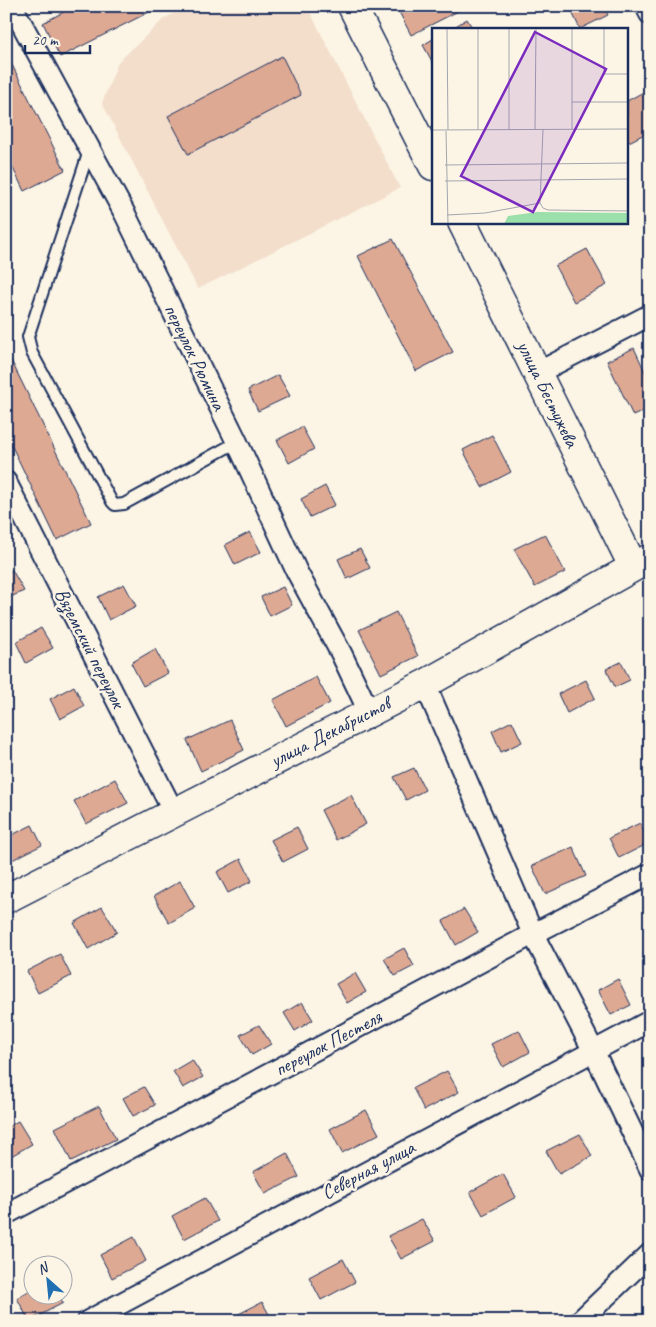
<svg xmlns="http://www.w3.org/2000/svg" width="656" height="1327" font-family="Caveat,sans-serif">
<style>
.built{fill:#f3decc}
.building{fill:#dea993;stroke:#1b2f5e}
.lines{fill:none;stroke-linecap:round;stroke-linejoin:round}
.lane-casing{stroke:#1b2f5e;stroke-width:14}
.street-casing{stroke:#1b2f5e;stroke-width:24}
.secondary-casing{stroke:#1b2f5e;stroke-width:31}
.lane{stroke:#fcf5e5;stroke-width:10}
.street{stroke:#fcf5e5;stroke-width:20}
.secondary{stroke:#fcf5e5;stroke-width:28}
.labels{text-anchor:middle;dominant-baseline:central;stroke-width:5;stroke-linejoin:round;paint-order:stroke}
.street-label{font-size:20px;fill:#1b2f5e;stroke:#fcf5e5}
.inset-road{fill:none;stroke:#a2a6af;stroke-width:1}
.view{fill:#7b2cbf;fill-opacity:0.15;stroke:#7b2cbf;stroke-width:2.5}
.inset-edge{fill:none;stroke:#1b2f5e;stroke-width:2.5}
</style>
<rect width="100%" height="100%" fill="#fcf5e5"/>
<filter id="ink" filterUnits="userSpaceOnUse"><feTurbulence type="fractalNoise" baseFrequency=".02" numOctaves="2"/><feDisplacementMap in="SourceGraphic" scale="10" xChannelSelector="R" yChannelSelector="G"/><feConvolveMatrix kernelMatrix="1 2 1 2 8 2 1 2 1" color-interpolation-filters="sRGB"/></filter>
<g filter="url(#ink)">
<path class="built" d="M189,6H307L400,188L198,289L102,103L118,62L165,18Z"/>
<g class="building">
<path d="M75,6H161L60,57L43,23Z"/>
<path d="M396,6H468L411,35Z"/>
<path d="M574,6H603L608,15L580,29L570,8Z"/>
<path d="M467,19L473,29H451Z"/>
<path d="M433,39V63L423,45Z"/>
<path d="M6,53L65,170L24,191L6,154Z"/>
<path d="M282,56L301,95L188,154L168,116Z"/>
<path d="M647,90L650,95V131L629,142L627,139V101Z"/>
<path d="M393,239L453,352L416,371L358,256Z"/>
<path d="M587,249L607,285L574,302L555,266Z"/>
<path d="M634,348L650,382V408L633,416L607,361Z"/>
<path d="M6,350L91,523L57,540L6,434Z"/>
<path d="M278,375L290,396L258,411L248,390Z"/>
<path d="M302,427L314,449L289,463L277,440Z"/>
<path d="M492,435L511,472L482,487L463,450Z"/>
<path d="M325,486L335,505L310,517L301,499Z"/>
<path d="M250,532L261,552L235,565L225,545Z"/>
<path d="M545,534L565,572L535,587L514,549Z"/>
<path d="M360,549L370,568L347,579L338,559Z"/>
<path d="M12,570L24,591L6,599V573Z"/>
<path d="M124,584L136,606L109,620L98,597Z"/>
<path d="M283,587L292,605L270,616L261,597Z"/>
<path d="M396,612L418,656L381,674L359,630Z"/>
<path d="M41,628L53,648L26,663L16,642Z"/>
<path d="M155,649L168,673L143,686L131,663Z"/>
<path d="M621,662L630,680L615,687L606,669Z"/>
<path d="M316,677L330,703L286,726L273,700Z"/>
<path d="M586,680L595,698L567,713L558,694Z"/>
<path d="M74,686L84,706L60,719L50,699Z"/>
<path d="M230,720L244,750L201,771L187,740Z"/>
<path d="M512,721L522,742L501,752L492,731Z"/>
<path d="M414,768L425,790L406,800L394,777Z"/>
<path d="M115,779L128,803L86,824L74,801Z"/>
<path d="M351,795L366,824L336,840L321,810Z"/>
<path d="M640,823L649,843L619,858L609,838Z"/>
<path d="M32,825L42,845L6,863V838Z"/>
<path d="M297,827L308,849L283,862L271,840Z"/>
<path d="M573,847L586,876L545,894L532,866Z"/>
<path d="M241,859L252,881L228,893L217,872Z"/>
<path d="M180,881L195,908L169,923L154,896Z"/>
<path d="M102,907L117,932L88,949L74,923Z"/>
<path d="M464,909L478,932L456,945L443,921Z"/>
<path d="M404,948L414,966L395,976L384,959Z"/>
<path d="M60,954L71,976L38,993L27,971Z"/>
<path d="M355,973L366,992L347,1003L336,984Z"/>
<path d="M618,979L631,1005L611,1015L598,990Z"/>
<path d="M302,1002L313,1020L295,1031L284,1013Z"/>
<path d="M259,1025L271,1044L252,1055L240,1035Z"/>
<path d="M519,1030L530,1052L503,1067L491,1044Z"/>
<path d="M192,1060L203,1077L183,1088L173,1071Z"/>
<path d="M447,1071L459,1092L424,1110L413,1088Z"/>
<path d="M144,1087L155,1105L133,1116L123,1098Z"/>
<path d="M99,1106L116,1139L71,1161L55,1128Z"/>
<path d="M366,1110L379,1134L342,1153L330,1129Z"/>
<path d="M18,1121L32,1144L6,1159V1128Z"/>
<path d="M580,1134L592,1156L559,1174L546,1151Z"/>
<path d="M287,1153L299,1177L265,1194L253,1172Z"/>
<path d="M503,1174L516,1197L483,1215L470,1192Z"/>
<path d="M205,1198L218,1221L184,1239L172,1216Z"/>
<path d="M422,1219L435,1241L401,1259L388,1236Z"/>
<path d="M134,1237L146,1261L112,1278L100,1255Z"/>
<path d="M343,1259L355,1282L321,1300L309,1277Z"/>
<path d="M32,1289V1294H58L63,1303L29,1321L17,1298Z"/>
<path d="M262,1302L273,1321H229V1319Z"/>
</g>
<g class="lines">
<defs>
<path id="lane" d="M89,151L28,337L32,353L112,502L115,505L124,504L237,442"/>
<g id="street">
<path d="M12,6L125,214L237,442L297,572L341,653L369,712"/>
<path d="M646,6L650,14"/>
<path d="M537,373L650,315"/>
<path d="M6,482L174,813"/>
<path d="M425,684L533,934L593,1050L650,1169"/>
<path d="M6,1214L533,934L650,874"/>
<path d="M88,1321L650,1021"/>
<path d="M580,1321L650,1254"/>
</g>
<g id="secondary">
<path d="M352,6L433,166"/>
<path d="M462,222L633,566"/>
<path d="M6,899L425,684L650,558"/>
</g>
</defs>
<use href="#lane" class="lane-casing"/>
<use href="#street" class="street-casing"/>
<use href="#secondary" class="secondary-casing"/>
<use href="#lane" class="lane"/>
<use href="#street" class="street"/>
<use href="#secondary" class="secondary"/>
</g>
</g>
<g class="labels">
<g class="street-label">
<text transform="translate(195 357) rotate(64)">переулок Рюмина</text>
<text transform="translate(548 394) rotate(64)">улица Бестужева</text>
<text transform="translate(90 648) rotate(63)">Вяземский переулок</text>
<text transform="translate(330 732) rotate(-27)">улица Декабристов</text>
<text transform="translate(328 1043) rotate(-28)">переулок Пестеля</text>
<text transform="translate(368 1170) rotate(-28)">Северная улица</text>
</g>
</g>
<g transform="translate(432 28)">
<rect width="196" height="196" fill="#fcf5e5"/>
<path d="M105,184L196,185V196H72L76,188Z" fill="#9bdfab"/>
<path class="inset-road" d="M15,0L16,102M46,0V102M172,0V46H197M140,74H197M140,101V0M0,102L197,101M77,102V0M103,102L104,0M111,102L108,175L111,180L116,182L197,183M14,103L16,196M13,137L197,135M13,153L197,151M15,187L53,185L108,175"/>
<path class="view" d="M103,4L174,41L101,184L29,148Z"/>
<rect width="196" height="196" class="inset-edge"/>
</g>
<rect width="656" height="1327" fill="none" stroke="#fcf5e5" stroke-width="25"/>
<rect x="12" y="12" width="631" height="1302" fill="none" stroke="#1b2f5e" stroke-width="2" filter="url(#ink)"/>
<g transform="translate(48 1280) rotate(333)"><circle r="24" fill="#fcf5e5" stroke="#a2a6af"/>
<path d="M0-4L9 19L0 12L-9 19Z" fill="#1f6fb2"/>
<text y="-8" font-size="14" font-weight="bold" text-anchor="middle" fill="#1b2f5e">N</text>
</g>
<path d="M25 45v8h65v-8" fill="none" stroke="#1b2f5e" stroke-width="2.5"/>
<text x="32" y="45" font-size="15" fill="#1b2f5e" stroke="#fcf5e5" stroke-width="4" paint-order="stroke">20 m</text>
</svg>
